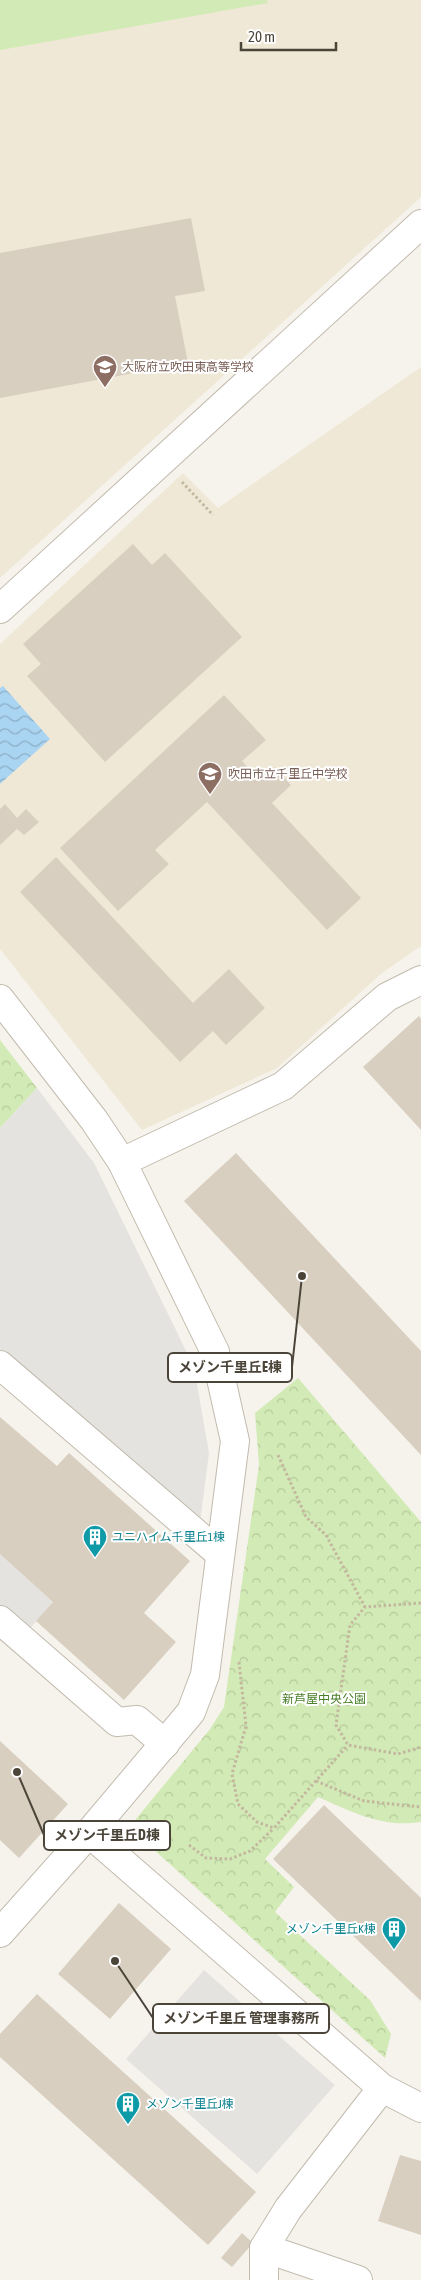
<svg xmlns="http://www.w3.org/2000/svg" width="421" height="2280" font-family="'Asap Condensed','Noto Sans JP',sans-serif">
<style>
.education{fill:#efe8d6}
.forest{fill:url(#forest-crowns)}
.pitch{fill:#d2eab5}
.parking{fill:#e5e3e0}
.water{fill:url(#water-waves)}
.building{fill:#d8cfc1}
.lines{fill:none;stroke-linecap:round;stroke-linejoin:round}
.minor-casing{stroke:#c2bbae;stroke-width:30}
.path{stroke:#c4b79f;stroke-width:3;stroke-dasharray:2.5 2.5;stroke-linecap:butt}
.minor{stroke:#fff;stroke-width:28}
.labels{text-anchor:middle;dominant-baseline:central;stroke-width:4;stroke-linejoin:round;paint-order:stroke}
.education-label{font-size:12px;fill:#785e54;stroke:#fff;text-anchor:start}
.culture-label{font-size:12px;fill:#0d838f;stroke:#fff;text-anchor:start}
.park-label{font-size:12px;fill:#4a7f2a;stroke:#fff}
.leader{fill:none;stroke:#4b4439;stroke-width:2}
.callout-dot{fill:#4b4439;stroke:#fff;stroke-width:2}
.callout{fill:#fff;stroke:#4b4439;stroke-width:2}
.callout-label{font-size:14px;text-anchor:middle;font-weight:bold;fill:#4b4439}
</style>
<defs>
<pattern id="forest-crowns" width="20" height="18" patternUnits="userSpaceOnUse" patternTransform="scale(1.25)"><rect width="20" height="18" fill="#d2eab5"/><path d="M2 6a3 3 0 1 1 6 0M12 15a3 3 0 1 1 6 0" fill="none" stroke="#b6ca9c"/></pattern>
<pattern id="water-waves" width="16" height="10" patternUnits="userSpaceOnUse" patternTransform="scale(1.25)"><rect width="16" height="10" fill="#a9d4f2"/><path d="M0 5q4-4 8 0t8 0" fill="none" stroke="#8caec5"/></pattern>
</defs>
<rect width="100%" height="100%" fill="#f6f3ec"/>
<g class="education">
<path d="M0,0H421V197L0,578Z"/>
<path d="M421,367V946L382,973L277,1068L142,1130L0,949V644L183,473L218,508Z"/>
</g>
<g class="forest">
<path d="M0,1040L37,1088L0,1128Z"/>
<path d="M298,1378L421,1522V1822C381,1828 353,1812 318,1797L265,1859L294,1887L275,1912L370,2000L391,2034L385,2058L141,1838L136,1819L210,1729L224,1707L259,1465L255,1413Z"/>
</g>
<path class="pitch" d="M0,0H267L268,3L0,50Z"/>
<g class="parking">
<path d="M37,1088L94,1163L194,1367L209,1453L200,1523L0,1349V1128Z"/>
<path d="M0,1554L53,1602L12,1649L0,1638Z"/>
<path d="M204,1970L335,2085L257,2174L126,2059Z"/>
</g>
<path class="water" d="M3,686L50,739L0,784V688Z"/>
<g class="building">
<path d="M191,218L205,291L175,296L188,363L0,398V253Z"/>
<path d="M133,544L152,565L165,553L242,637L105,762L27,676L41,664L23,644Z"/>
<path d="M224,695L266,740L242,761L260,781L275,767L291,785L272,803L361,898L327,930L207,802L155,850L169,864L118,911L60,848Z"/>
<path d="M5,804L17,818L26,809L39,822L24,835L17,829L0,845V809Z"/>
<path d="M56,857L193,1003L229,969L265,1008L226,1045L213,1031L180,1062L20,892Z"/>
<path d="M419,1016L421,1019V1130L363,1067Z"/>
<path d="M236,1153L421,1351V1455L184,1201Z"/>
<path d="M0,1417L57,1466L69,1453L190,1561L144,1613L176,1642L124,1700L36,1621L53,1602L0,1554Z"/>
<path d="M0,1741L68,1804L19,1858L0,1840Z"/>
<path d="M324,1805L421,1898V2001L273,1859Z"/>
<path d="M119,1903L171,1949L110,2019L58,1974Z"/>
<path d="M37,1994L256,2192L208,2245L0,2057V2034Z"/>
<path d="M400,2155L421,2161V2235L378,2221Z"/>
<path d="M242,2233L253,2243L232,2267L221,2258Z"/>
</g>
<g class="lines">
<defs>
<g id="minor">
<path d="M0,609L421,224"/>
<path d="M0,999L94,1120L122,1162L215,1352L235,1441L205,1675L191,1712L89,1833L0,1933"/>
<path d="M122,1162L283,1086L387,997L421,980"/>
<path d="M0,1365L220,1554"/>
<path d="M0,1620L117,1722L137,1720L165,1744"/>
<path d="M89,1833L382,2088L421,2108"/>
<path d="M264,2248L358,2280"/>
<path d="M264,2280V2248L288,2209L382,2088"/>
</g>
</defs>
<use href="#minor" class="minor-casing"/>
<g class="path">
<path d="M182,482L213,515"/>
<path d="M278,1455L306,1517L326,1535L365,1607"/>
<path d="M421,1603L365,1607L350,1625L336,1725L348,1745L398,1754L421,1747"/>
<path d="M239,1662L246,1726L232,1774L238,1804L257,1822L274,1828L348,1745"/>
<path d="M316,1781L364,1801L421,1807"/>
<path d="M189,1845L206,1858L230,1859L250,1851L274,1828"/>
</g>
<use href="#minor" class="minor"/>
</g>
<defs>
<symbol id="school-pin" viewBox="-11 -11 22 30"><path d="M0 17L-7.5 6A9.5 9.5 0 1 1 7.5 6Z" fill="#8d6e63" stroke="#fff"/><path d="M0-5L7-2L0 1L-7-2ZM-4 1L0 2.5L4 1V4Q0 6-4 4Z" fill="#fff"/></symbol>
<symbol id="building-pin" viewBox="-11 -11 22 30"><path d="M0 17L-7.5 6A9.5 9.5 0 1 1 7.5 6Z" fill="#0f9aa8" stroke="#fff"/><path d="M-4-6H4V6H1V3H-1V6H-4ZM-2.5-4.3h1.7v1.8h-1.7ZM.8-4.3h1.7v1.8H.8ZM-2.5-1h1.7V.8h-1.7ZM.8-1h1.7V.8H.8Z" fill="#fff"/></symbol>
</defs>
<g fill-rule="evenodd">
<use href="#school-pin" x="91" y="353" width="28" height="38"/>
<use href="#school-pin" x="196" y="760" width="28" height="38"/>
<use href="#building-pin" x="81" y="1523" width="28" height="38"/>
<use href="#building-pin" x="380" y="1915" width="28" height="38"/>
<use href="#building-pin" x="114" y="2090" width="28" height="38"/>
</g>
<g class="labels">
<g class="education-label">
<text x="122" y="367">大阪府立吹田東高等学校</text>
<text x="228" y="774">吹田市立千里丘中学校</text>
</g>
<g class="culture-label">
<text x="112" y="1537">ユニハイム千里丘1棟</text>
<text x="376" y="1929" text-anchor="end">メゾン千里丘K棟</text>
<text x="146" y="2104">メゾン千里丘J棟</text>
</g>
<g class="park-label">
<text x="324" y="1699">新芦屋中央公園</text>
</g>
</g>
<path class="leader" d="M302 1276L292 1367M17 1772L44 1835M115 1961L153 2018"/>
<g class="callout-dot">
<circle cx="302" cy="1276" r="5"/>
<circle cx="17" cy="1772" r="5"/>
<circle cx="115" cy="1961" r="5"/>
</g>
<g class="callout">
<rect x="168" y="1353" width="124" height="29" rx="5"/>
<rect x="44" y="1821" width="126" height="29" rx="5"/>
<rect x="153" y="2004" width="176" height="29" rx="5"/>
</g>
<g class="callout-label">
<text x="230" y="1372">メゾン千里丘E棟</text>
<text x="107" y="1840">メゾン千里丘D棟</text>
<text x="241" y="2023">メゾン千里丘 管理事務所</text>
</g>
<path d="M241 42v8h95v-8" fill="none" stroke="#4b4439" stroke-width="2.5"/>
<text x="248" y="42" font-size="15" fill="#4b4439" stroke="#ffffff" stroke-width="4" paint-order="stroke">20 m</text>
</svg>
